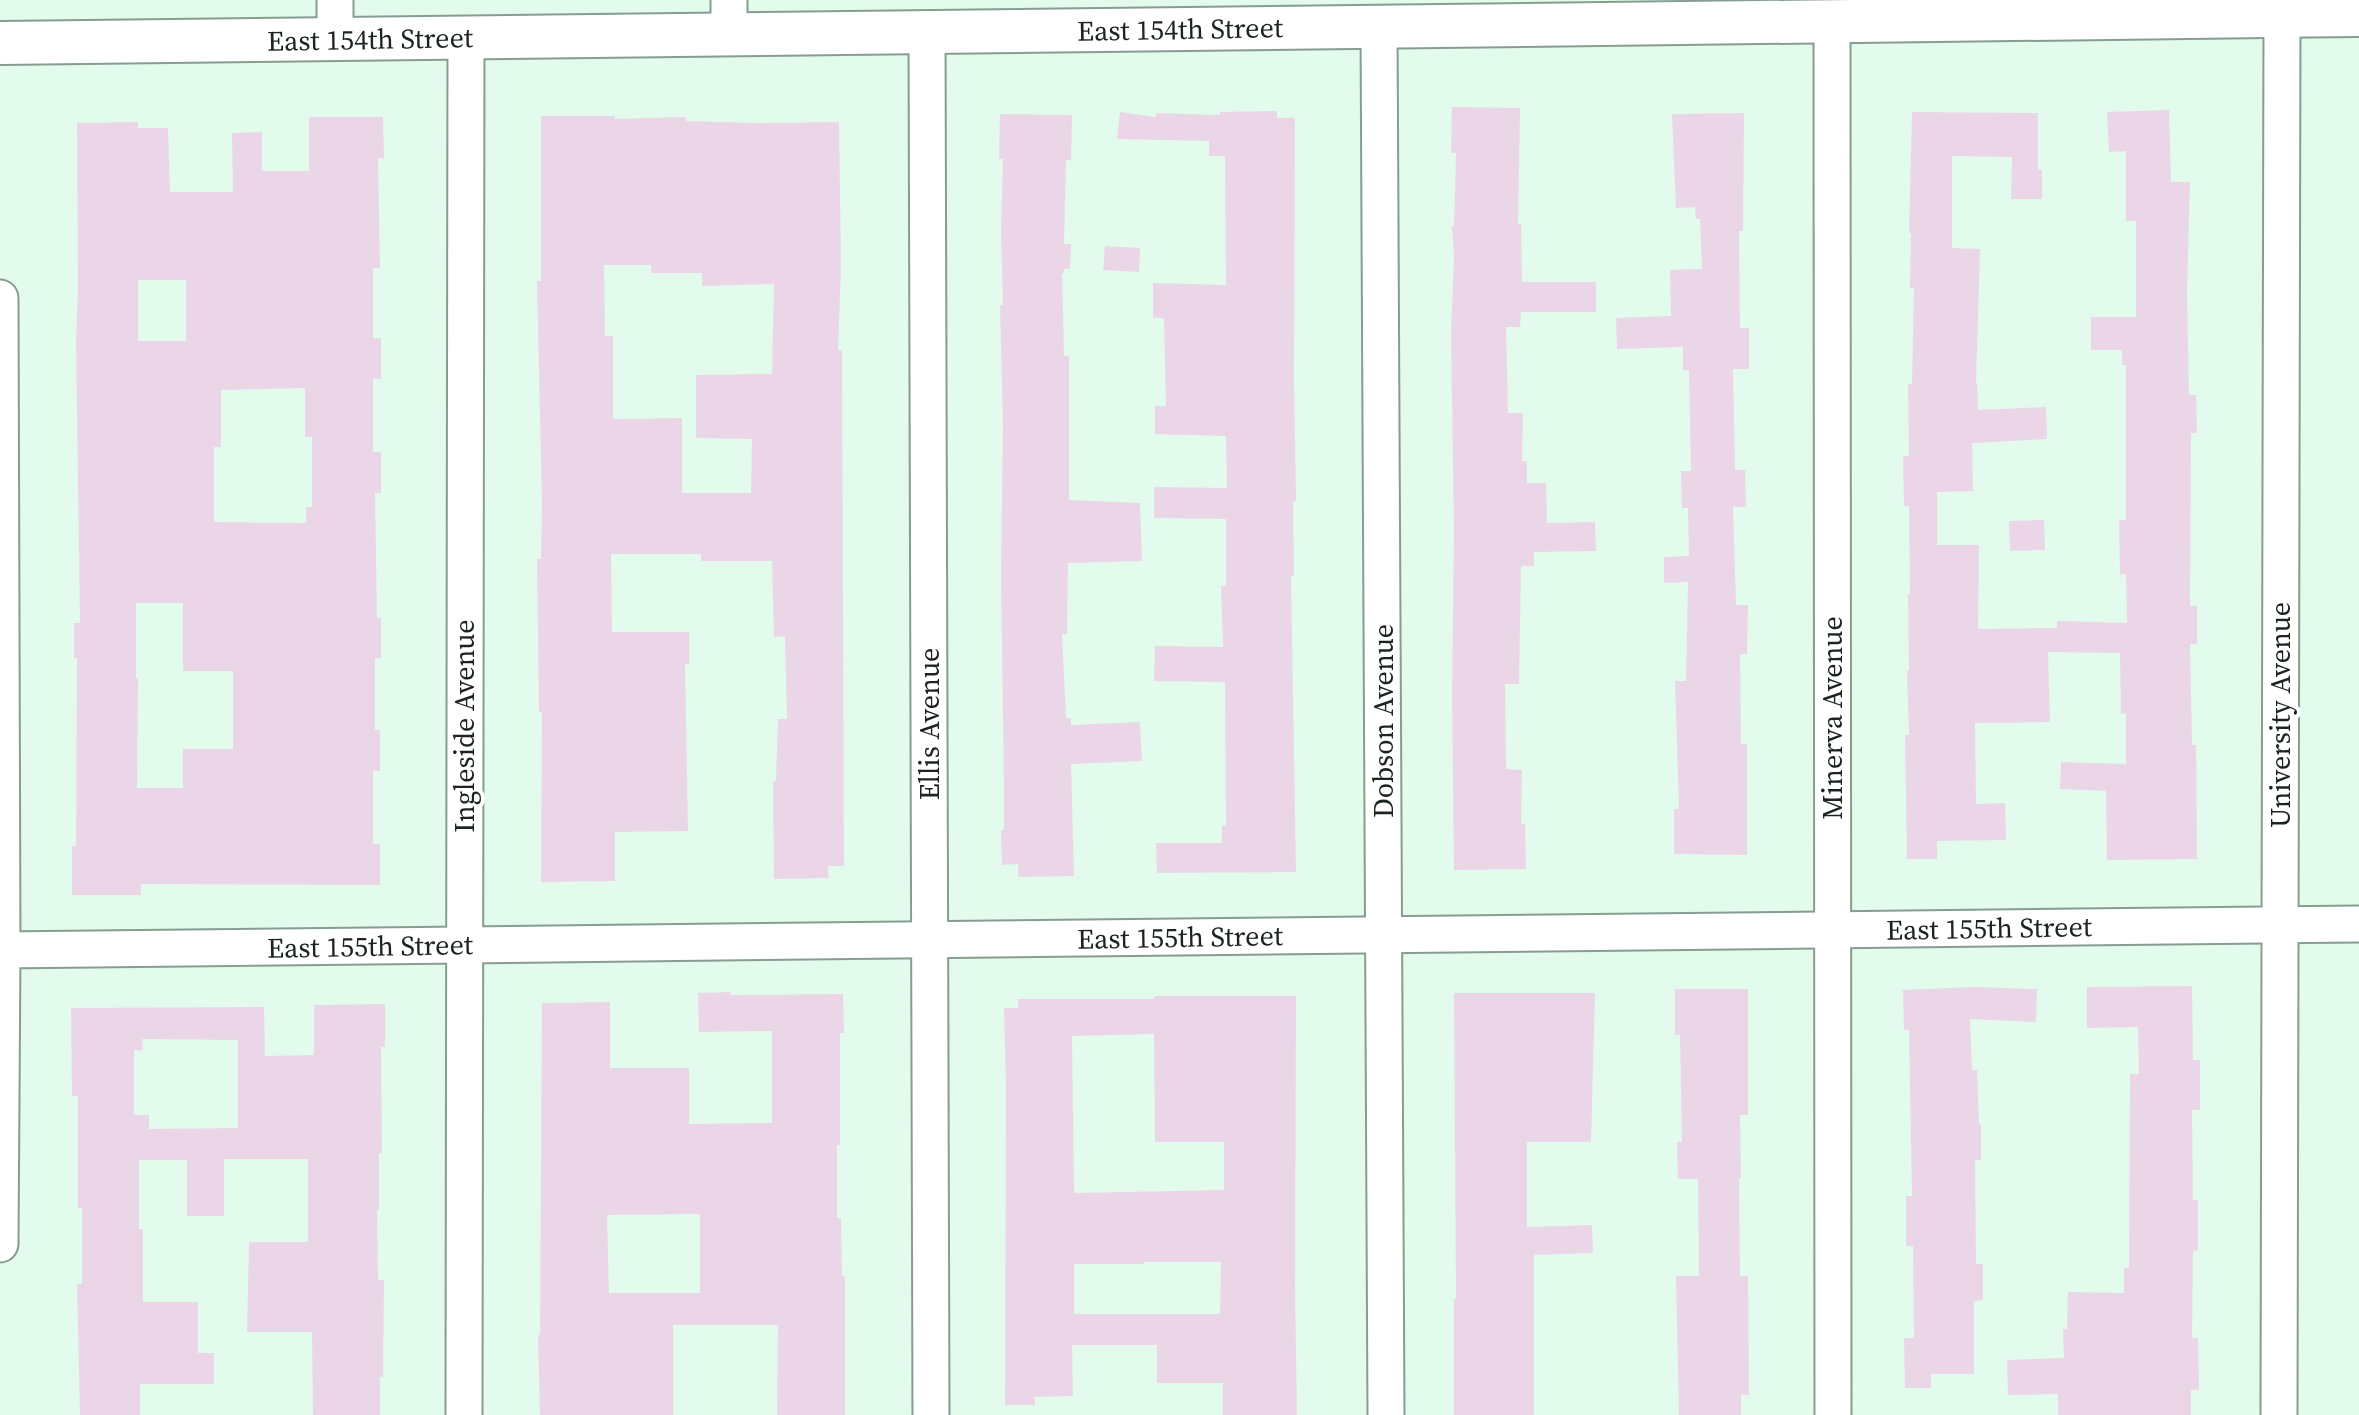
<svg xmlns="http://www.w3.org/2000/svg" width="2359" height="1415" font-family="'Source Serif 4',serif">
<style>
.building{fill:#ebd6e8;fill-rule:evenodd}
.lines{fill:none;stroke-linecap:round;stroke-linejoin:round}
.minor-casing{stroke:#869d90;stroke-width:39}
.tertiary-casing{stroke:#869d90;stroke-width:46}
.minor{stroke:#fff;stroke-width:35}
.tertiary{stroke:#fff;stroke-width:42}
.labels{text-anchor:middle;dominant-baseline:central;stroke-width:8;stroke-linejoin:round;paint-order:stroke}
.street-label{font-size:28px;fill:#1b241f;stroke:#fff}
</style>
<rect width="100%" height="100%" fill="#e2fbec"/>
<g class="building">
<path d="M1452,107L1520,108L1518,224H1521L1522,282H1596V312H1521L1520,327H1506L1508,413H1523L1522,461H1527V483H1546L1547,523L1595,522L1596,551L1534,552V566H1521L1519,684H1505L1506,769L1522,770L1521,824H1525L1526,869L1454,870L1452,696L1454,532L1451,334L1454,257L1452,226H1454L1456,153H1451Z"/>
<path d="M2169,110L2171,182H2190L2187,292L2189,395H2196L2197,433H2191L2190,606H2197V644H2190L2192,745H2196L2197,859L2107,860L2106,791L2060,789L2061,762L2126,764V713L2121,714L2120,653L2048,652L2050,722L1975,723L1976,804L2005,803L2006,840L1937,841V859H1907L1905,735H1909L1907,671H1909L1908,594H1910L1909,506H1904L1903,456H1909L1908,384H1912L1914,288H1910L1911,233H1909L1912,112L2038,113V170H2042V199H2011L2012,157L1952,156V248L1980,249L1976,383H1977L1978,410L2046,407L2047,439L1972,443L1973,491L1937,492V545H1979L1978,629L2057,628V621L2127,623L2126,574H2120L2119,520H2126V365H2122V350H2091V317H2136V221H2126V151L2109,152L2107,112Z"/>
<path d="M1277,111V118H1295L1294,380L1296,501H1293L1294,576H1291L1296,872L1157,873L1156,843H1222V826H1226L1225,682L1154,681L1155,646L1223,647L1221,586H1226V519L1154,518V487L1227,488L1226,436L1155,434V406H1166L1164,318H1153V283L1226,285L1225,156H1209V141L1117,139L1120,112L1156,117V113L1220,115V112Z"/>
<path d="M1744,113L1743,231H1739L1740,328H1749V369H1733L1735,470H1745L1746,507H1733L1736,605H1748L1747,654H1740L1741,744H1747V855L1674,854V809H1679L1675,681H1686L1688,582L1664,583V557L1689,556L1688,508H1682L1681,471H1691L1689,370H1683V347L1617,349L1616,318L1671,316L1670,270L1702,269L1700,219H1696L1695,207L1676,208L1672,114Z"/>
<path d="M1000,114L1072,115L1071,160H1066L1064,244H1071L1070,269H1064V273H1062L1064,356H1069V500L1140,503L1142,561L1068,563L1067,634H1062L1066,718H1071V725L1140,722L1142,761L1071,764L1074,876L1018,877V864L1002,865L1001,830H1004V786L1001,575L1003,424L1000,305H1003L1001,231L1003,159H999Z"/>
<path d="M541,116H615V119L686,117V121L759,123L839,122L841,265L838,350H842L844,866H828L829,878L774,879L773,781H776L778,719H787L785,636L774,637L772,561H701V554H611L612,632H689V664H685L688,831L615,832V881L541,882L542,712H539L537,559H541L542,504L537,281H541ZM604,265H651V273H702V286L774,284L772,374L696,375V438L752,439L751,493H682V418L613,419V336H605Z"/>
<path d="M309,117H383L384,158H378L380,268H373V338H381V379H373V452H381V493H375L377,618H381V658H375V730H380V771H373V844H380V885L141,884V895H72V846H76L77,658H74V623H80L76,341L78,288L77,123L138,122V128H168L170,192H233L232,133L262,132V171H309ZM138,280H186V341H138ZM305,388V437H312V507H306V523L214,522V447H221V390ZM136,603H183V671H233V749H183V788H137L138,678H136Z"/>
<path d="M1105,246L1140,248L1139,272L1103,270Z"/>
<path d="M2044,520L2045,550L2010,551L2009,521Z"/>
<path d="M2192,986L2193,1060H2200V1110H2192L2193,1200H2198V1250L2193,1251L2192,1338H2198L2199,1390H2191V1415H2058V1394L2008,1395L2007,1360L2064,1358L2063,1329H2067L2068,1292L2124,1293V1268H2129L2130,1074H2139L2138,1027L2087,1028V987Z"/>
<path d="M1973,987L2037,989L2036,1022L1970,1019L1972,1070H1977L1979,1124H1981V1160H1975L1976,1264H1983V1300L1974,1301V1374H1931V1388H1905L1904,1338H1914L1913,1246H1906V1196H1912L1909,1030H1904L1903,990Z"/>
<path d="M1675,989H1748V1115H1740L1741,1178H1739L1740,1276H1748L1749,1395H1741V1415H1679L1676,1276H1699L1698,1179H1678L1677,1142H1682L1680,1035H1675Z"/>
<path d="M731,992V995L843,994L844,1033H840V1145H837V1218H841L842,1276H845V1415H777L778,1325H673V1415H540L538,1335H540L542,1003L610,1002V1068H689V1124L772,1123V1031L699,1032L698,993ZM700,1214V1293H609L607,1215Z"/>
<path d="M1454,993H1595L1591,1142H1527V1227L1592,1225L1593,1253L1534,1255V1415H1454V1299H1456Z"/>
<path d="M1154,996H1296L1295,1289L1297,1415H1223V1383H1157V1345H1072L1073,1396L1035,1397V1405H1005L1006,1088L1004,1008H1018V999H1154ZM1154,1034L1155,1142H1224V1190L1074,1193L1072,1036ZM1144,1262H1221L1220,1314H1074V1264H1144Z"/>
<path d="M385,1004V1047H381L382,1153H379V1210H377L378,1280H384L383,1377H380V1415H313L312,1332H247L249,1242H308V1159H224V1216H187V1160H139V1229H143V1302H198V1353H214V1384H140V1415H80L77,1284H82V1208H78V1096H72L71,1008L264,1007L265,1056L314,1055V1005ZM142,1039L238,1040V1128L149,1129V1115H134V1050H143Z"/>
</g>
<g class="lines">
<defs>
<g id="minor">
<path d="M335,0V39"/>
<path d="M729,0V34"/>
<path d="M1832,21L1833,1415"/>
<path d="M1379,27L1386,1415"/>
<path d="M927,32L931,1415"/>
<path d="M0,298L2,950L0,1244"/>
<path d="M0,950L2359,924"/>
<path d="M464,1415L466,37"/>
<path d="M2279,1415L2282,16"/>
</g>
<path id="tertiary" d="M0,43L2359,15"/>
</defs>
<use href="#minor" class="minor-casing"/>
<use href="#tertiary" class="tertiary-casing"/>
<use href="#minor" class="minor"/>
<use href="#tertiary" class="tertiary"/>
</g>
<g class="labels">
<g class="street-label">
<text transform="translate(1180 29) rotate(-1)">East 154th Street</text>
<text transform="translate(370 39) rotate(-1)">East 154th Street</text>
<text transform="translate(2280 715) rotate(-90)">University Avenue</text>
<text transform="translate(1832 718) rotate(-90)">Minerva Avenue</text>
<text transform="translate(1383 721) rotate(-90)">Dobson Avenue</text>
<text transform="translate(929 724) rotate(-90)">Ellis Avenue</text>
<text transform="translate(464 726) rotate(-90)">Ingleside Avenue</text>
<text transform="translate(1989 928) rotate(-1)">East 155th Street</text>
<text transform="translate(1180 937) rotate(-1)">East 155th Street</text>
<text transform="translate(370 946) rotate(-1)">East 155th Street</text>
</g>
</g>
</svg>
